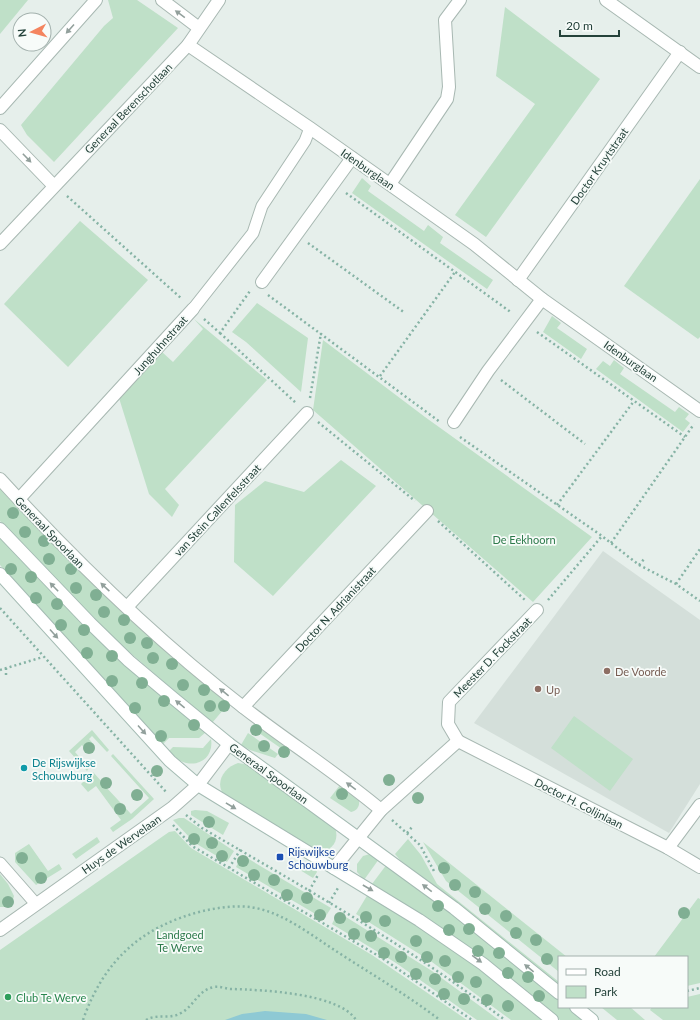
<svg xmlns="http://www.w3.org/2000/svg" width="700" height="1020" font-family="Lato,sans-serif">
<style>
.built{fill:#d4dfda}
.green{fill:#bfe0c8}
.water{fill:#8ec9d4}
.lines{fill:none;stroke-linecap:round;stroke-linejoin:round}
.service-casing{stroke:#a8b8b2;stroke-width:13}
.minor-casing{stroke:#a8b8b2;stroke-width:14}
.secondary-casing{stroke:#a4bbb3;stroke-width:14}
.path{stroke:#86b3a5;stroke-width:2.5;stroke-dasharray:2 3;stroke-linecap:butt}
.service{stroke:#fff;stroke-width:11}
.minor{stroke:#fff;stroke-width:12}
.secondary{stroke:#fff;stroke-width:12}
.tree{fill:#80af93}
.oneway{fill:#92a09c}
.education-dot{fill:#8d6e63;stroke:#f7fbf9;stroke-width:1.5}
.culture-dot{fill:#0f9aa8;stroke:#f7fbf9;stroke-width:1.5}
.transit-dot{fill:#1a4fb4;stroke:#f7fbf9;stroke-width:1.5}
.leisure-dot{fill:#2e9e5b;stroke:#f7fbf9;stroke-width:1.5}
.labels{text-anchor:middle;dominant-baseline:central;stroke-width:3.5;stroke-linejoin:round;paint-order:stroke}
.street-label{font-size:11px;fill:#24423a;stroke:#f7fbf9}
.park-label{font-size:11px;fill:#2d7a4b;stroke:#f7fbf9}
.education-label{font-size:11px;fill:#785e54;stroke:#f7fbf9;text-anchor:start}
.culture-label{font-size:11px;fill:#0d838f;stroke:#f7fbf9;text-anchor:start}
.transit-label{font-size:11px;fill:#164399;stroke:#f7fbf9;text-anchor:start}
.leisure-label{font-size:11px;fill:#27864d;stroke:#f7fbf9;text-anchor:start}
</style>
<rect width="100%" height="100%" fill="#e6efeb"/>
<path class="built" d="M603,551L700,620V784L669,833L474,723Z"/>
<g class="green">
<path d="M0,0H28L0,34Z"/>
<path d="M108,0H137L178,28L54,162L27,135L21,125L104,26L113,18Z"/>
<path d="M505,7L600,79L486,237L455,215L535,104L496,76Z"/>
<path d="M362,178L371,186L368,191L424,231L428,225L443,237L440,243L493,280L487,289L352,193Z"/>
<path d="M700,179V337L698,339L624,286Z"/>
<path d="M80,221L148,280L68,367L4,304Z"/>
<path d="M257,303L308,338L301,392L246,342L232,332Z"/>
<path d="M552,316L561,323L557,328L587,349L581,359L543,332Z"/>
<path d="M194,319L267,380L165,489L179,505L172,517L149,494L119,398L162,352L173,362L203,329Z"/>
<path d="M323,340L425,417L592,537L533,602L313,410Z"/>
<path d="M614,360L624,368L620,374L675,412L679,407L689,414L685,419L690,423L683,432L596,369L603,361L610,366Z"/>
<path d="M341,460L376,486L273,596L234,562L235,505L265,481L304,492Z"/>
<path d="M0,487C72,564 147,637 229,703L212,723L106,632L0,521Z"/>
<path d="M0,536L87,628L206,732L199,738H169L162,745L0,565Z"/>
<path d="M574,716L633,759L610,791L551,748Z"/>
<path d="M256,724L289,749L284,755L280,752L282,749L252,728Z"/>
<path d="M92,730L109,750L107,752L92,736L89,739L95,746L88,753L82,745L75,752L89,768L87,771L69,751Z"/>
<path d="M248,733L278,754L275,758L250,750L241,745Z"/>
<path d="M211,739C214,756 200,768 183,762C177,760 173,756 168,752L173,747L203,748Z"/>
<path d="M113,754L154,799L132,819L113,832L110,828L121,820L96,786L88,792L81,784L93,772L102,782L105,780L108,783L105,786L131,814L149,798L111,756Z"/>
<path d="M238,763L250,765L335,828C340,841 331,853 317,851L223,794C215,781 225,767 238,763Z"/>
<path d="M340,785L359,801C360,807 356,811 351,812L330,798Z"/>
<path d="M195,810L207,811L229,823L223,835L191,815V811Z"/>
<path d="M179,818H184L234,851L227,862L195,843L173,820Z"/>
<path d="M175,831L191,848L372,955L467,1020H0V950L169,832Z"/>
<path d="M97,837L100,842L76,859L72,854Z"/>
<path d="M408,839L421,855L437,884L559,982V986L489,929L400,860L395,854Z"/>
<path d="M423,842L567,957H559V972L446,881Z"/>
<path d="M29,844L48,871L59,864L62,869L36,885L15,862V853Z"/>
<path d="M370,854L379,859L364,880L357,872V864L363,856Z"/>
<path d="M242,855L331,908L324,919L236,867Z"/>
<path d="M290,859L316,870L317,872L313,878L287,862Z"/>
<path d="M387,864L502,953L559,999V1007H568L584,1020H560L456,938L372,884Z"/>
<path d="M0,874L8,884L14,896L12,904L7,907H0Z"/>
<path d="M368,894L379,900L476,965L544,1020H511L432,962L356,914Z"/>
<path d="M698,898L700,899V983L687,986V957H654Z"/>
<path d="M338,912L432,971L499,1020H477L396,963L332,924Z"/>
<path d="M700,994V1020H663L650,1010L652,1007H687V997Z"/>
<path d="M601,1007H630L645,1020H617Z"/>
</g>
<path class="water" d="M265,1011L306,1014L327,1020H225L242,1014Z"/>
<g class="lines">
<defs>
<g id="service">
<path d="M193,309L253,233L262,206L305,141L310,128"/>
<path d="M0,863L36,904"/>
</g>
<g id="minor">
<path d="M162,0L199,28"/>
<path d="M606,0L700,67"/>
<path d="M188,45L310,128L474,244L542,299L700,411"/>
<path d="M0,108L96,0"/>
<path d="M0,130L54,186"/>
<path d="M390,184L447,99L449,87L445,20L460,0"/>
<path d="M0,244L188,45L219,0"/>
<path d="M518,280L680,52"/>
<path d="M262,282L352,158"/>
<path d="M454,422L488,371L542,299"/>
<path d="M0,479C75,561 155,639 243,707C288,742 337,773 381,810"/>
<path d="M19,499L193,309"/>
<path d="M127,607L307,413"/>
<path d="M243,707L427,511"/>
<path d="M458,741L668,848L700,867"/>
<path d="M458,741L448,724L449,702L537,610"/>
<path d="M668,848L700,805"/>
<path d="M334,868L381,810L458,741"/>
<path d="M0,930L172,808L198,785L229,744"/>
</g>
<g id="secondary">
<path d="M0,529L90,623L129,661L173,698L229,744L454,908L559,993"/>
<path d="M0,574L170,761L198,785L419,920L483,964L552,1020"/>
<path d="M576,1007L592,1020"/>
</g>
</defs>
<use href="#service" class="service-casing"/>
<use href="#minor" class="minor-casing"/>
<use href="#secondary" class="secondary-casing"/>
<g class="path">
<path d="M346,193L512,313"/>
<path d="M67,196L182,299"/>
<path d="M308,243L405,313"/>
<path d="M268,295L440,422"/>
<path d="M204,319L220,333L250,291"/>
<path d="M537,332L685,437"/>
<path d="M220,333L296,403"/>
<path d="M380,376L455,272"/>
<path d="M501,380L585,444"/>
<path d="M310,398L321,333"/>
<path d="M318,422L415,501"/>
<path d="M460,437L602,536L639,565L676,584L700,601"/>
<path d="M557,505L634,401"/>
<path d="M438,521L525,600"/>
<path d="M611,543L694,424"/>
<path d="M639,565L645,558"/>
<path d="M676,584L700,549"/>
<path d="M548,600L602,536"/>
<path d="M0,608L167,793"/>
<path d="M6,668V678"/>
<path d="M0,670L43,657"/>
<path d="M186,815L202,828C305,888 410,947 505,1020"/>
<path d="M392,820L420,845L435,873"/>
<path d="M173,825L192,846L382,958L472,1020"/>
<path d="M407,833L412,827"/>
<path d="M229,868L242,847"/>
<path d="M309,891L318,875"/>
<path d="M329,903L338,888"/>
<path d="M687,991L700,988"/>
<path d="M83,1020C104,960 142,926 203,911C221,907 241,904 260,909C288,916 314,937 339,953C373,975 407,995 440,1020"/>
<path d="M146,1020C158,1013 170,1020 181,1013C194,1006 198,990 214,987C221,986 226,989 232,989C262,990 339,993 356,1020"/>
</g>
<use href="#service" class="service"/>
<use href="#minor" class="minor"/>
<use href="#secondary" class="secondary"/>
</g>
<g class="tree">
<circle cx="13" cy="513" r="6"/>
<circle cx="25" cy="532" r="6"/>
<circle cx="44" cy="541" r="6"/>
<circle cx="49" cy="559" r="6"/>
<circle cx="11" cy="569" r="6"/>
<circle cx="71" cy="569" r="6"/>
<circle cx="31" cy="577" r="6"/>
<circle cx="76" cy="588" r="6"/>
<circle cx="96" cy="595" r="6"/>
<circle cx="36" cy="598" r="6"/>
<circle cx="57" cy="604" r="6"/>
<circle cx="104" cy="612" r="6"/>
<circle cx="124" cy="620" r="6"/>
<circle cx="61" cy="625" r="6"/>
<circle cx="84" cy="630" r="6"/>
<circle cx="130" cy="638" r="6"/>
<circle cx="147" cy="643" r="6"/>
<circle cx="87" cy="653" r="6"/>
<circle cx="112" cy="656" r="6"/>
<circle cx="153" cy="658" r="6"/>
<circle cx="172" cy="664" r="6"/>
<circle cx="112" cy="681" r="6"/>
<circle cx="142" cy="683" r="6"/>
<circle cx="183" cy="685" r="6"/>
<circle cx="204" cy="690" r="6"/>
<circle cx="164" cy="701" r="6"/>
<circle cx="210" cy="706" r="6"/>
<circle cx="224" cy="706" r="6"/>
<circle cx="135" cy="708" r="6"/>
<circle cx="194" cy="725" r="6"/>
<circle cx="256" cy="730" r="6"/>
<circle cx="161" cy="736" r="6"/>
<circle cx="264" cy="746" r="6"/>
<circle cx="89" cy="748" r="6"/>
<circle cx="284" cy="752" r="6"/>
<circle cx="157" cy="771" r="6"/>
<circle cx="389" cy="780" r="6"/>
<circle cx="106" cy="783" r="6"/>
<circle cx="342" cy="794" r="6"/>
<circle cx="137" cy="795" r="6"/>
<circle cx="418" cy="798" r="6"/>
<circle cx="120" cy="809" r="6"/>
<circle cx="209" cy="822" r="6"/>
<circle cx="194" cy="839" r="6"/>
<circle cx="212" cy="843" r="6"/>
<circle cx="222" cy="856" r="6"/>
<circle cx="22" cy="858" r="6"/>
<circle cx="243" cy="861" r="6"/>
<circle cx="444" cy="868" r="6"/>
<circle cx="254" cy="875" r="6"/>
<circle cx="41" cy="878" r="6"/>
<circle cx="274" cy="880" r="6"/>
<circle cx="455" cy="885" r="6"/>
<circle cx="475" cy="892" r="6"/>
<circle cx="287" cy="895" r="6"/>
<circle cx="307" cy="898" r="6"/>
<circle cx="8" cy="902" r="6"/>
<circle cx="438" cy="906" r="6"/>
<circle cx="485" cy="909" r="6"/>
<circle cx="684" cy="913" r="6"/>
<circle cx="320" cy="915" r="6"/>
<circle cx="506" cy="916" r="6"/>
<circle cx="366" cy="917" r="6"/>
<circle cx="340" cy="918" r="6"/>
<circle cx="385" cy="921" r="6"/>
<circle cx="469" cy="929" r="6"/>
<circle cx="449" cy="930" r="6"/>
<circle cx="516" cy="933" r="6"/>
<circle cx="354" cy="934" r="6"/>
<circle cx="371" cy="936" r="6"/>
<circle cx="536" cy="940" r="6"/>
<circle cx="416" cy="941" r="6"/>
<circle cx="478" cy="951" r="6"/>
<circle cx="384" cy="953" r="6"/>
<circle cx="499" cy="953" r="6"/>
<circle cx="401" cy="957" r="6"/>
<circle cx="427" cy="957" r="6"/>
<circle cx="547" cy="959" r="6"/>
<circle cx="445" cy="961" r="6"/>
<circle cx="508" cy="973" r="6"/>
<circle cx="416" cy="974" r="6"/>
<circle cx="458" cy="977" r="6"/>
<circle cx="528" cy="977" r="6"/>
<circle cx="435" cy="979" r="6"/>
<circle cx="476" cy="982" r="6"/>
<circle cx="444" cy="994" r="6"/>
<circle cx="539" cy="996" r="6"/>
<circle cx="464" cy="999" r="6"/>
<circle cx="487" cy="1000" r="6"/>
<circle cx="508" cy="1006" r="6"/>
</g>
<defs><path id="oneway-solid" d="M-6-.8H1V-3.2L6.5 0L1 3.2V.8H-6Z"/></defs>
<g class="oneway">
<use href="#oneway-solid" transform="translate(180 14) rotate(-144)"/>
<use href="#oneway-solid" transform="translate(70 29) rotate(132)"/>
<use href="#oneway-solid" transform="translate(27 158) rotate(46)"/>
<use href="#oneway-solid" transform="translate(54 587) rotate(-134)"/>
<use href="#oneway-solid" transform="translate(105 587) rotate(-137)"/>
<use href="#oneway-solid" transform="translate(54 634) rotate(48)"/>
<use href="#oneway-solid" transform="translate(224 692) rotate(-141)"/>
<use href="#oneway-solid" transform="translate(180 704) rotate(-141)"/>
<use href="#oneway-solid" transform="translate(142 730) rotate(48)"/>
<use href="#oneway-solid" transform="translate(351 786) rotate(-144)"/>
<use href="#oneway-solid" transform="translate(231 806) rotate(31)"/>
<use href="#oneway-solid" transform="translate(368 888) rotate(30)"/>
<use href="#oneway-solid" transform="translate(427 888) rotate(-143)"/>
<use href="#oneway-solid" transform="translate(477 959) rotate(36)"/>
<use href="#oneway-solid" transform="translate(529 968) rotate(-141)"/>
</g>
<g class="education-dot">
<circle cx="607" cy="671" r="4"/>
<circle cx="538" cy="689" r="4"/>
</g>
<circle class="culture-dot" cx="24" cy="768" r="4"/>
<rect class="transit-dot" x="276" y="853" width="8" height="8" rx="2"/>
<circle class="leisure-dot" cx="8" cy="997" r="4"/>
<g class="labels">
<g class="street-label">
<text transform="translate(128 108) rotate(-46)">Generaal Berenschotlaan</text>
<text transform="translate(599 166) rotate(-55)">Doctor Kruytstraat</text>
<text transform="translate(368 169) rotate(35)">Idenburglaan</text>
<text transform="translate(160 345) rotate(-48)">Junghuhnstraat</text>
<text transform="translate(631 361) rotate(35)">Idenburglaan</text>
<text transform="translate(217 510) rotate(-47)">van Stein Callenfelsstraat</text>
<text transform="translate(50 532) rotate(46)">Generaal Spoorlaan</text>
<text transform="translate(335 609) rotate(-47)">Doctor N. Adrianistraat</text>
<text transform="translate(492 657) rotate(-46)">Meester D. Fockstraat</text>
<text transform="translate(269 773) rotate(36)">Generaal Spoorlaan</text>
<text transform="translate(579 803) rotate(27)">Doctor H. Colijnlaan</text>
<text transform="translate(121 844) rotate(-35)">Huys de Wervelaan</text>
</g>
<g class="park-label">
<text x="524" y="539">De Eekhoorn</text>
<text x="180" y="934">Landgoed<tspan x="180" dy="13">Te Werve</tspan></text>
</g>
<g class="education-label">
<text x="615" y="671">De Voorde</text>
<text x="546" y="689">Up</text>
</g>
<g class="culture-label">
<text x="32" y="762">De Rijswijkse<tspan x="32" dy="13">Schouwburg</tspan></text>
</g>
<g class="transit-label">
<text x="288" y="851">Rijswijkse<tspan x="288" dy="13">Schouwburg</tspan></text>
</g>
<g class="leisure-label">
<text x="16" y="997">Club Te Werve</text>
</g>
</g>
<rect x="558" y="956" width="130" height="52" fill="#f7fbf9" stroke="#a3b1ad"/>
<rect x="566" y="969" width="20" height="6" fill="#ffffff" stroke="#a3b1ad"/>
<text x="594" y="976" font-size="12" fill="#24423a">Road</text>
<rect x="566" y="986" width="20" height="12" fill="#bfe0c8" stroke="#a3b1ad"/>
<text x="594" y="996" font-size="12" fill="#24423a">Park</text>
<g transform="translate(32 32) rotate(264)"><circle r="19" fill="#f7fbf9" stroke="#a3b1ad"/>
<path d="M0-3L7 15L0 10L-7 15Z" fill="#f4845f"/>
<text y="-6" font-size="11" font-weight="bold" text-anchor="middle" fill="#24423a">N</text>
</g>
<path d="M560 30v6h59v-6" fill="none" stroke="#24423a" stroke-width="2"/>
<text x="566" y="30" font-size="12" fill="#24423a" stroke="#f7fbf9" stroke-width="3" paint-order="stroke">20 m</text>
</svg>
